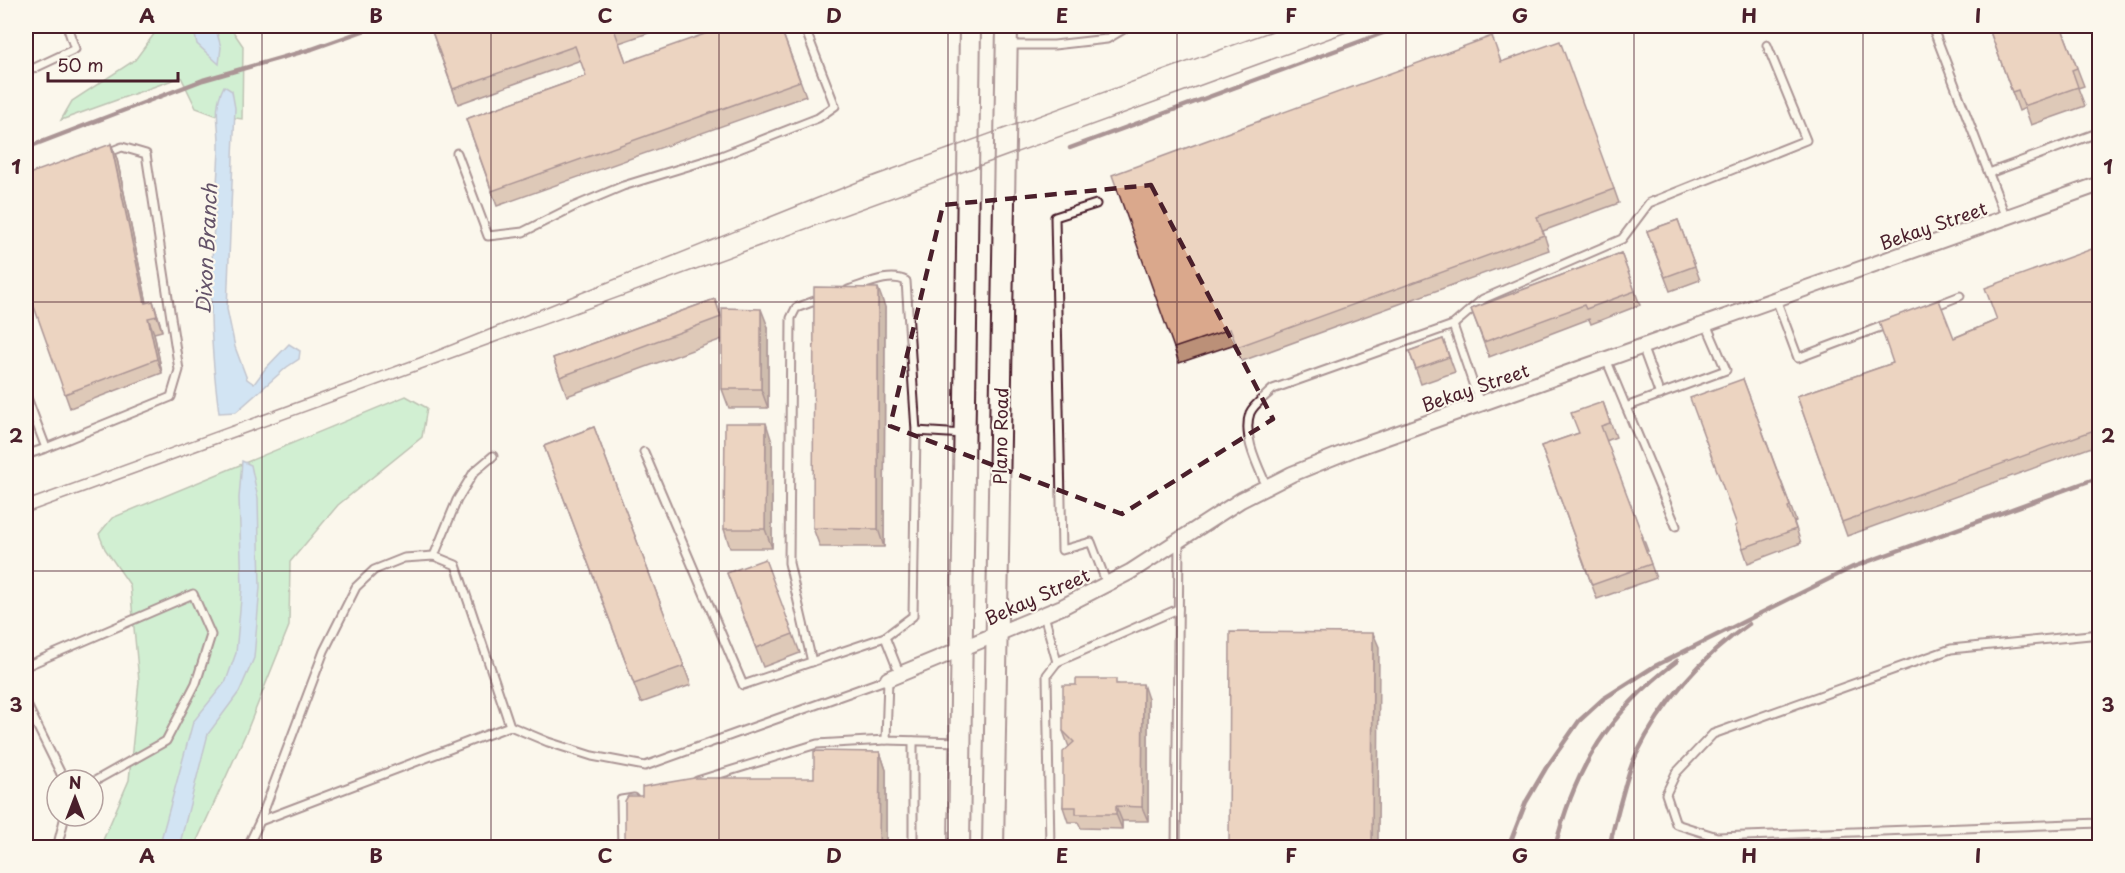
<svg xmlns="http://www.w3.org/2000/svg" width="2125" height="873" font-family="'Playpen Sans',sans-serif">
<style>
.green{fill:#9ee5b2;stroke:#74826e;stroke-width:1.5}
.water{fill:#a0ccfa;stroke:#7e87a7;stroke-width:1.5}
.lines{fill:none;stroke-linecap:round;stroke-linejoin:round}
.lane-casing{stroke:#4a1f2b;stroke-width:11}
.street-casing{stroke:#4a1f2b;stroke-width:18}
.secondary-casing{stroke:#4a1f2b;stroke-width:24}
.lane{stroke:#fbf7ec;stroke-width:7}
.street{stroke:#fbf7ec;stroke-width:14}
.secondary{stroke:#fbf7ec;stroke-width:20}
.tram{stroke:#4a1f2b;stroke-width:1.5}
.rail{stroke:#4a1f2b;stroke-width:4.5}
.wall{fill:#bb9078;stroke:#4a1f2b;stroke-width:1.5}
.shaded-wall{fill:#997662;stroke:#4a1f2b;stroke-width:1.5}
.building{fill:#daa88c;stroke:#4a1f2b;stroke-width:1.5}
.marked{fill:none;stroke:#4a1f2b;stroke-width:4.5;stroke-dasharray:12 8;stroke-linejoin:round}
.grid{fill:none;stroke:#4a1f2b;stroke-width:1.5;stroke-opacity:0.55}
.labels{text-anchor:middle;dominant-baseline:central;stroke-width:4.5;stroke-linejoin:round;paint-order:stroke}
.street-label{font-size:18px;fill:#4a1f2b;stroke:#fbf7ec}
.water-label{font-size:20px;font-style:italic;fill:#645369;stroke:#fbf7ec}
.neatline{fill:none;stroke:#4a1f2b;stroke-width:2}
.grid-label{font-size:20px;text-anchor:middle;font-weight:bold;fill:#4a1f2b}
</style>
<rect width="100%" height="100%" fill="#fbf7ec"/>
<filter id="ink" filterUnits="userSpaceOnUse"><feTurbulence type="fractalNoise" baseFrequency=".0167" numOctaves="2"/><feDisplacementMap in="SourceGraphic" scale="12" xChannelSelector="R" yChannelSelector="G"/><feConvolveMatrix kernelMatrix="1 2 1 2 8 2 1 2 1" color-interpolation-filters="sRGB"/></filter>
<g filter="url(#ink)">
<g class="green">
<path d="M160,26H226L230,27L243,46L242,119L215,115L196,108L181,77L61,120L72,101L135,60Z"/>
<path d="M406,396L427,408L422,437L338,505L290,562L289,626L246,733L194,847H100L129,780L139,681L130,585L105,549L99,534L112,518Z"/>
</g>
<g class="water">
<path d="M193,26H215L221,47L219,64L197,44Z"/>
<path d="M224,86L232,91L235,108L227,309L235,347L247,379L254,384L265,369L289,344L300,351L299,359L287,367L236,412L219,413C214,374 210,333 211,294C211,246 217,197 219,149C220,125 212,109 224,86Z"/>
<path d="M242,461L251,465L258,498L260,587L254,658L239,692L208,734L179,847H159L193,722L226,681L236,653L242,588L239,498Z"/>
</g>
<g class="lines">
<defs>
<g id="lane">
<path d="M1932,26L2006,218"/>
<path d="M1010,45H1054L1107,39L1129,26"/>
<path d="M26,72L75,49L67,26"/>
<path d="M457,153L488,236L523,232L573,207L623,186L721,156L818,118L835,106L804,26"/>
<path d="M1989,173L2100,132"/>
<path d="M1096,204L1055,217L1062,550L1091,542L1107,584"/>
<path d="M848,290C865,285 889,272 906,281L916,431"/>
<path d="M1776,299L1798,358L1888,324"/>
<path d="M1932,307L1960,296"/>
<path d="M1453,325L1480,404"/>
<path d="M1642,346L1660,395"/>
<path d="M1606,359L1626,407L1726,370L1706,324"/>
<path d="M26,395L46,448L171,397L179,370L146,154L122,147L107,153"/>
<path d="M1626,407L1676,526"/>
<path d="M644,452L743,685L885,637L900,675"/>
<path d="M26,455L46,448"/>
<path d="M1267,487C1258,466 1242,436 1250,413C1253,405 1266,396 1273,389L1453,325L1483,299L1622,239L1649,203L1806,140L1767,45"/>
<path d="M434,556L457,500L474,472L493,456"/>
<path d="M1044,615L1057,662"/>
<path d="M2100,634L1951,649L1713,734L1676,773L1666,794L1676,824L1717,837L2100,823"/>
<path d="M885,637L913,616L916,431L964,434"/>
<path d="M812,662L789,563L791,318L796,308L820,299"/>
<path d="M26,666L193,594L211,635L196,683L166,741L93,782"/>
<path d="M26,703L64,780"/>
<path d="M913,741V848"/>
<path d="M697,781L817,744L886,740"/>
<path d="M260,821L510,726L548,742L592,756L645,766L888,679L886,740L960,742"/>
<path d="M57,848L65,816"/>
<path d="M247,848L260,821L324,651L356,587L374,570L404,558L434,556L456,565L510,726"/>
<path d="M622,848L621,800L634,798"/>
<path d="M1050,848L1047,675L1057,662L1178,609"/>
<path d="M1176,848L1179,542"/>
</g>
<path id="street" d="M888,679L1062,607L1130,572L1241,500L1292,474L1356,448L2100,184"/>
<g id="secondary">
<path d="M959,848L970,26"/>
<path d="M993,848L1007,26"/>
</g>
</defs>
<use href="#lane" class="lane-casing"/>
<use href="#street" class="street-casing"/>
<use href="#secondary" class="secondary-casing"/>
<use href="#lane" class="lane"/>
<use href="#street" class="street"/>
<use href="#secondary" class="secondary"/>
<g class="tram">
<path d="M26,501L419,358L860,181L1286,26"/>
<path d="M26,513L1363,26"/>
</g>
<g class="rail">
<path d="M26,148L203,80L312,49L377,26"/>
<path d="M1070,148L1402,26"/>
<path d="M1508,848L1526,802L1546,768L1579,721L1603,699L1655,666L1853,567L2100,477"/>
<path d="M1555,848C1575,766 1610,712 1677,661"/>
<path d="M1610,848C1611,834 1616,820 1619,807C1624,790 1628,771 1636,755C1661,704 1702,656 1749,624"/>
</g>
</g>
<g class="wall">
<path d="M26,26H40L26,31Z"/>
<path d="M430,26H669L619,43L626,62L780,26L806,96L497,206L466,119L586,76L581,60L458,104Z"/>
<path d="M1988,26H2061L2084,86L2078,88L2085,106L2031,125L2025,108L2019,111Z"/>
<path d="M1501,62L1614,189L1619,203L1543,231L1549,250L1242,361L1235,344L1179,363L1174,348Z"/>
<path d="M111,144L117,159L147,303L158,316L162,331L154,333L162,373L70,408L65,394Z"/>
<path d="M1678,220L1700,280L1670,291L1647,231Z"/>
<path d="M2100,246V444L1847,536L1797,396L1893,363L1997,320Z"/>
<path d="M1621,253L1640,305L1591,324L1589,319L1489,357L1471,309Z"/>
<path d="M715,299L722,319L768,327V408H729L722,389V339L567,396L553,358Z"/>
<path d="M885,307L884,547H820L813,528Z"/>
<path d="M1443,339L1455,372L1421,384L1409,351Z"/>
<path d="M1743,379L1796,521L1794,522L1801,543L1748,563L1735,526L1737,525Z"/>
<path d="M1603,402L1616,437L1606,441L1648,551H1646L1656,578L1597,599L1541,446L1579,433Z"/>
<path d="M594,427L691,685L641,703L544,446Z"/>
<path d="M772,442V548H730L724,529Z"/>
<path d="M727,573L793,634L800,653L763,667Z"/>
<path d="M1118,684L1148,699V821H1122V829L1081,828L1078,822H1068L1063,807L1069,747L1063,731Z"/>
<path d="M880,752L886,770V848H627L625,841L642,796L814,778Z"/>
</g>
<g class="shaded-wall">
<path d="M111,144L117,159L150,318L145,303Z"/>
<path d="M878,288L885,307L884,547L878,529Z"/>
<path d="M153,301L158,316L162,331L157,316Z"/>
<path d="M761,309L768,327V408L761,389Z"/>
<path d="M148,318L154,333L162,373L157,359Z"/>
<path d="M766,423L772,442V548L765,529Z"/>
<path d="M1373,633L1379,647L1378,848H1372Z"/>
<path d="M1143,684L1148,699V821L1142,807Z"/>
<path d="M880,752L886,770V848H879Z"/>
<path d="M1116,806L1122,821V829L1116,814Z"/>
</g>
<g class="building">
<path d="M430,26H624L614,29L626,62L727,26H780L800,81L492,191L466,119L586,76L575,46L453,89Z"/>
<path d="M1988,26H2061L2077,68L2072,70L2078,87L2024,106L2018,90L2012,92Z"/>
<path d="M1492,36L1501,62L1560,41L1614,189L1537,217L1544,235L1237,347L1230,329L1174,348L1112,175Z"/>
<path d="M111,144L145,303L153,301L157,316L148,318L157,359L65,394L26,284V175Z"/>
<path d="M1678,220L1695,266L1665,277L1647,231Z"/>
<path d="M2100,246V428L1842,522L1797,396L1893,363L1879,322L1939,300L1954,338L1997,320L1985,288Z"/>
<path d="M1621,253L1635,291L1586,309L1584,305L1484,342L1471,309Z"/>
<path d="M814,287L878,288V529L813,528Z"/>
<path d="M715,299L721,317L560,377L553,358Z"/>
<path d="M722,308L761,309V389H722Z"/>
<path d="M1443,339L1449,357L1416,369L1409,351Z"/>
<path d="M1743,379L1790,506L1788,507L1796,529L1743,548L1735,526L1737,525L1690,398Z"/>
<path d="M1603,402L1610,423L1601,426L1643,537H1641L1651,564L1592,585L1541,446L1579,433L1571,413Z"/>
<path d="M725,423H766L765,529H724Z"/>
<path d="M594,427L684,666L634,684L544,446Z"/>
<path d="M765,559L793,634L756,648L727,573Z"/>
<path d="M1230,632L1373,633L1372,848H1229Z"/>
<path d="M1076,679H1116V684H1143L1142,807L1116,806V814H1076V807H1063V752L1074,742L1063,731V685H1076Z"/>
<path d="M814,751L880,752L879,848H653V842L625,841V801L628,796H642V787L694,778H814Z"/>
</g>
</g>
<path d="M0 0H2125V873H0ZM1151,185L1273,419L1122,514L890,426L943,205Z" fill="#fbf7ec" fill-opacity=".55" fill-rule="evenodd"/>
<path class="marked" d="M1151,185L1273,419L1122,514L890,426L943,205Z"/>
<path class="grid" d="M262,26V848M491,26V848M719,26V848M948,26V848M1177,26V848M1406,26V848M1634,26V848M1863,26V848M26,302H2100M26,571H2100"/>
<g class="labels">
<g class="street-label">
<text transform="translate(1933 225) rotate(-19)">Bekay Street</text>
<text transform="translate(1475 387) rotate(-19)">Bekay Street</text>
<text transform="translate(1000 436) rotate(-89)">Plano Road</text>
<text transform="translate(1037 596) rotate(-24)">Bekay Street</text>
</g>
<g class="water-label">
<text transform="translate(206 249) rotate(-87)">Dixon Branch</text>
</g>
</g>
<rect width="2125" height="873" fill="none" stroke="#fbf7ec" stroke-width="66"/>
<g transform="translate(75 798)"><circle r="28" fill="#fbf7ec" stroke="#b4a19f" stroke-width="1.5"/>
<path d="M0-4.5L10 22L0 15L-10 22Z" fill="#4a1f2b"/>
<text y="-9" font-size="16" font-weight="bold" text-anchor="middle" fill="#4a1f2b">N</text>
</g>
<path d="M48 72v9h130v-9" fill="none" stroke="#4a1f2b" stroke-width="3"/>
<text x="57" y="72" font-size="18" fill="#4a1f2b" stroke="#fbf7ec" stroke-width="4.5" paint-order="stroke">50 m</text>
<rect x="33" y="33" width="2059" height="807" class="neatline"/>
<g class="grid-label">
<text x="147" y="23">A</text>
<text x="376" y="23">B</text>
<text x="605" y="23">C</text>
<text x="834" y="23">D</text>
<text x="1062" y="23">E</text>
<text x="1291" y="23">F</text>
<text x="1520" y="23">G</text>
<text x="1749" y="23">H</text>
<text x="1978" y="23">I</text>
<text x="16" y="174">1</text>
<text x="2108" y="174">1</text>
<text x="16" y="443">2</text>
<text x="2108" y="443">2</text>
<text x="16" y="712">3</text>
<text x="2108" y="712">3</text>
<text x="147" y="863">A</text>
<text x="376" y="863">B</text>
<text x="605" y="863">C</text>
<text x="834" y="863">D</text>
<text x="1062" y="863">E</text>
<text x="1291" y="863">F</text>
<text x="1520" y="863">G</text>
<text x="1749" y="863">H</text>
<text x="1978" y="863">I</text>
</g>
</svg>
